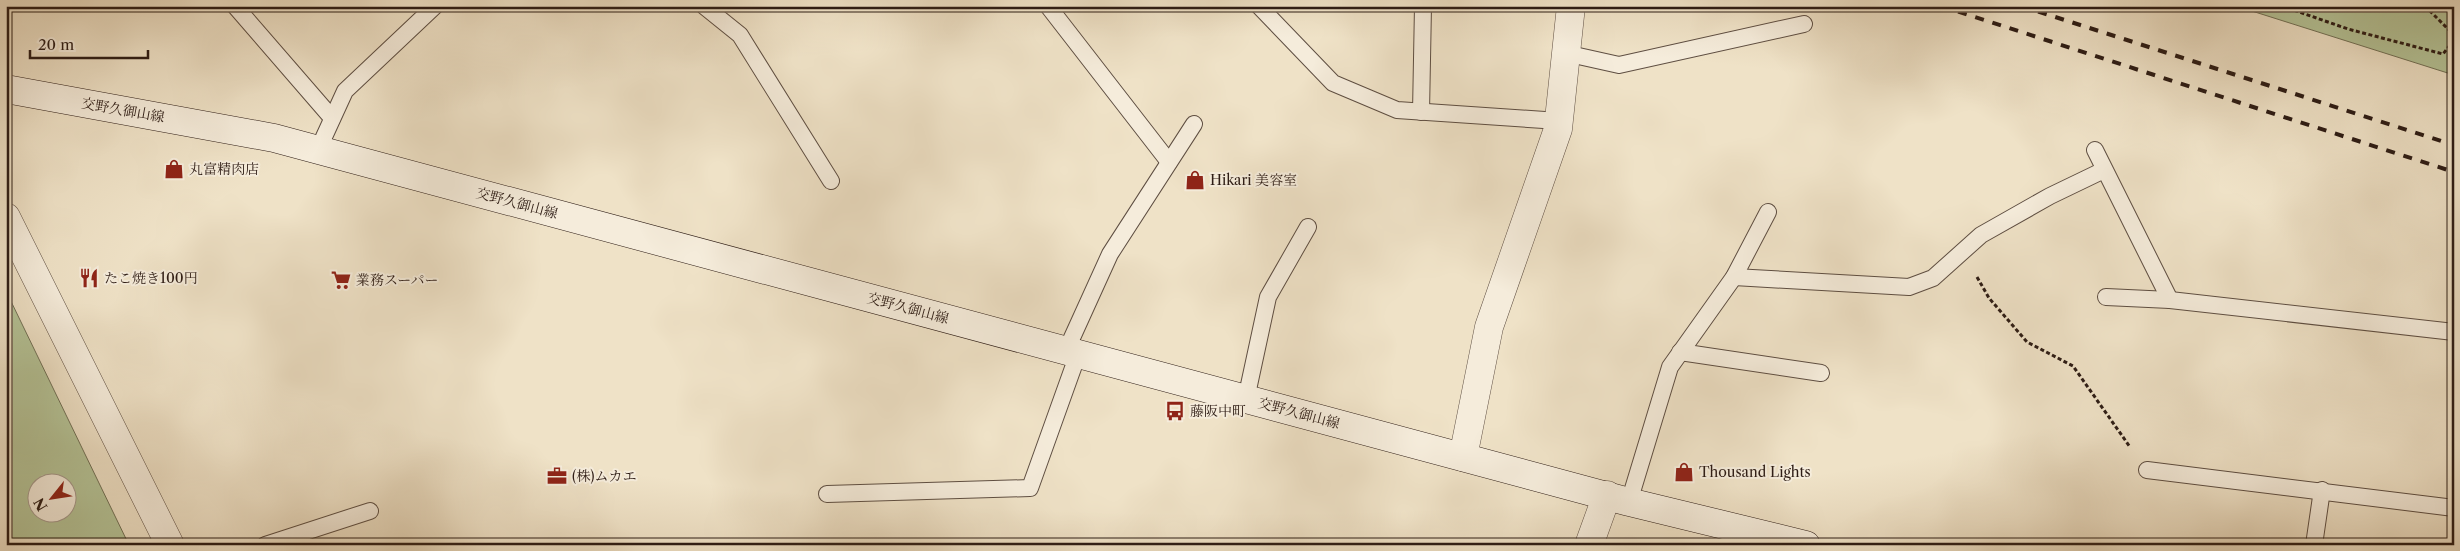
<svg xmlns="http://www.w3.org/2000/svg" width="2460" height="551" font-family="'Libre Caslon Text','Noto Serif JP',serif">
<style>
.green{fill:#b5c498;stroke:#717056;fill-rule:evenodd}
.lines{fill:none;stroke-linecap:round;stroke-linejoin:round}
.service-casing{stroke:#5e4e42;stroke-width:18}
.minor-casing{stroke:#5e4e42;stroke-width:29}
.tertiary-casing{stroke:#5e4e42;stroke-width:29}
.secondary-casing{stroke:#2d1c15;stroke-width:29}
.path{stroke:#2d1c15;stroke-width:3;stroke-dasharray:4 2.5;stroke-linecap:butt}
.service{stroke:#f5ecdb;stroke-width:16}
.minor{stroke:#f5ecdb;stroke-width:28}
.tertiary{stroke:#f5ecdb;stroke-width:28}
.secondary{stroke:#f5ecdb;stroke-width:28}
.rail{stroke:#2d1c15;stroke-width:4;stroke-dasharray:9 9;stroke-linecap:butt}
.labels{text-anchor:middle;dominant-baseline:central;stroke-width:4;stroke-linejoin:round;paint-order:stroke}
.street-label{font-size:14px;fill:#2d1c15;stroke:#f5ecdb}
.poi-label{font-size:14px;fill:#2d1c15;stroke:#f5ecdb;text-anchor:start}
</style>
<rect width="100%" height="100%" fill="#efe2c7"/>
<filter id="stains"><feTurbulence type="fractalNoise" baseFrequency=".004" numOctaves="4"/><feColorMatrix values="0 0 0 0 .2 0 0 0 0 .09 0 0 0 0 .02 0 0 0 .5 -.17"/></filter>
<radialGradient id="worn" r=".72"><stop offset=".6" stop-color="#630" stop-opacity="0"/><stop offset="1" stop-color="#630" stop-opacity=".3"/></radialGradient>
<g class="green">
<path d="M2236,6H2454V75Z"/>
<path d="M6,291L129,545H6ZM38,484H68V514H38Z"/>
</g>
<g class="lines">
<defs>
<g id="service">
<path d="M235,6L332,118"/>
<path d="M704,6L740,35L831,181"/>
<path d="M1048,6L1169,162"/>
<path d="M1259,6L1333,83L1397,110L1559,121"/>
<path d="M1565,53L1619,65L1804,24"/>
<path d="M1421,112L1423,6"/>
<path d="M318,150L345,91L435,6"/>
<path d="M2095,150L2170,300"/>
<path d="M1734,277L1909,287L1933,278L1981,235L2050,196L2104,170"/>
<path d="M2106,297L2170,300L2454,332"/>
<path d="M1066,351L1110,254L1194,124"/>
<path d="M1680,352L1821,373"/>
<path d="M1246,399L1268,297L1308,227"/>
<path d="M2147,470L2454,508"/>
<path d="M827,494L1030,488L1078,354"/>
<path d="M1629,502L1670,367L1734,277L1768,212"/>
<path d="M265,545L370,511"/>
<path d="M2314,545L2322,490"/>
</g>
<g id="minor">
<path d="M6,217L170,545"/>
<path d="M1589,545L1607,495"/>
</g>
<path id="tertiary" d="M1463,457L1489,327L1558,129L1571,6"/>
<path id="secondary" d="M6,89L274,138L1629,502L1806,545"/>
</defs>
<use href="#service" class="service-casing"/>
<use href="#minor" class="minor-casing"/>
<use href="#tertiary" class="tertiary-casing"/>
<use href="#secondary" class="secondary-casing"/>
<g class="path">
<path d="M2282,6L2348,29L2443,54L2454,40"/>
<path d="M2425,6L2454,35"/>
<path d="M1977,277L1989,298L2027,342L2073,366L2130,447"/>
</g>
<use href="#service" class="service"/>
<use href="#minor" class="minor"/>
<use href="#tertiary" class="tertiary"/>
<use href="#secondary" class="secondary"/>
<g class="rail">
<path d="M1941,6L2454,172"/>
<path d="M2021,6L2454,145"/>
</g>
</g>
<defs>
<symbol id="shop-bare" viewBox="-9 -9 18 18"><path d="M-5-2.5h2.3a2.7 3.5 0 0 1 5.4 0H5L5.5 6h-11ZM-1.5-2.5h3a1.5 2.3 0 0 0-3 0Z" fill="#8f2418" stroke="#f5ecdb" stroke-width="2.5" paint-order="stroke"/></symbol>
<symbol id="restaurant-bare" viewBox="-9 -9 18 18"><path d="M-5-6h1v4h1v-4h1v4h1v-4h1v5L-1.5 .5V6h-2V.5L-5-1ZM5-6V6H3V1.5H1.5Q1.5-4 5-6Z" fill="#8f2418" stroke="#f5ecdb" stroke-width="2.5" paint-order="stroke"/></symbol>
<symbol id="supermarket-bare" viewBox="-9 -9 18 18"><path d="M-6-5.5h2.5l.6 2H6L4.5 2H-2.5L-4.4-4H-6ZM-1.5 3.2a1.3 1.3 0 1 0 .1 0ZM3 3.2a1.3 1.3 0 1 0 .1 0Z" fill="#8f2418" stroke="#f5ecdb" stroke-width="2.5" paint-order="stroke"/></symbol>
<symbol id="bus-bare" viewBox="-9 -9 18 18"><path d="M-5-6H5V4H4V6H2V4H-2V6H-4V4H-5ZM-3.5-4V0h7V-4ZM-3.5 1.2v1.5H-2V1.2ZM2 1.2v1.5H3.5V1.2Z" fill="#8f2418" stroke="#f5ecdb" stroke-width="2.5" paint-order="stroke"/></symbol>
<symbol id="office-bare" viewBox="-9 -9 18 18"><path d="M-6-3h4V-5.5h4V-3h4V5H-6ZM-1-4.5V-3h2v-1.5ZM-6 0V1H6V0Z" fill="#8f2418" stroke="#f5ecdb" stroke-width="2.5" paint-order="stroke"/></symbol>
</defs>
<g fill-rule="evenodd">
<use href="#shop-bare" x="160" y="155" width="28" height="28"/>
<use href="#shop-bare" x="1181" y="166" width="28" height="28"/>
<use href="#restaurant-bare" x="75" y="264" width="28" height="28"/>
<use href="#supermarket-bare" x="327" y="266" width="28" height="28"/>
<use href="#bus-bare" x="1161" y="397" width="28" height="28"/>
<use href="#shop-bare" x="1670" y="458" width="28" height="28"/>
<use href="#office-bare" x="543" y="462" width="28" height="28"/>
</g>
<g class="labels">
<g class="street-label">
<text transform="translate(123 110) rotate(10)">交野久御山線</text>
<text transform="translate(517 203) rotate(15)">交野久御山線</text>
<text transform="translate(908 308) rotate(15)">交野久御山線</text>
<text transform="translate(1299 413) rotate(15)">交野久御山線</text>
</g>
<g class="poi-label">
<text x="189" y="169">丸富精肉店</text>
<text x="1210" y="180">Hikari 美容室</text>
<text x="104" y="278">たこ焼き100円</text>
<text x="356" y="280">業務スーパー</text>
<text x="1190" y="411">藤阪中町</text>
<text x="1699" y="472">Thousand Lights</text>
<text x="572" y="476">(株)ムカエ</text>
</g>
</g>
<rect width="2460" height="551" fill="none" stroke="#efe2c7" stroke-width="25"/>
<rect x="8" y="8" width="2445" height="536" fill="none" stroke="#2d1c15" stroke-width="2.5"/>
<rect x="12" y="12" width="2435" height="526" fill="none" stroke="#2d1c15"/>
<g transform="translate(52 498) rotate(240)"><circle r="24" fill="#f5ecdb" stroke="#a5998c"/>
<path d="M0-4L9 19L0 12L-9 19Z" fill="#8f2418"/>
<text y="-8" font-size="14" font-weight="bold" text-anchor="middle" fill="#2d1c15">N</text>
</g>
<path d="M30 50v8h118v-8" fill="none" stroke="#2d1c15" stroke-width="2.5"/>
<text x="38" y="50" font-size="15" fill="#2d1c15" stroke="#f5ecdb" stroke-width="4" paint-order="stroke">20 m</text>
<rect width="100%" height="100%" filter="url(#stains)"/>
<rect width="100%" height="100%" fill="url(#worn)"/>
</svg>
